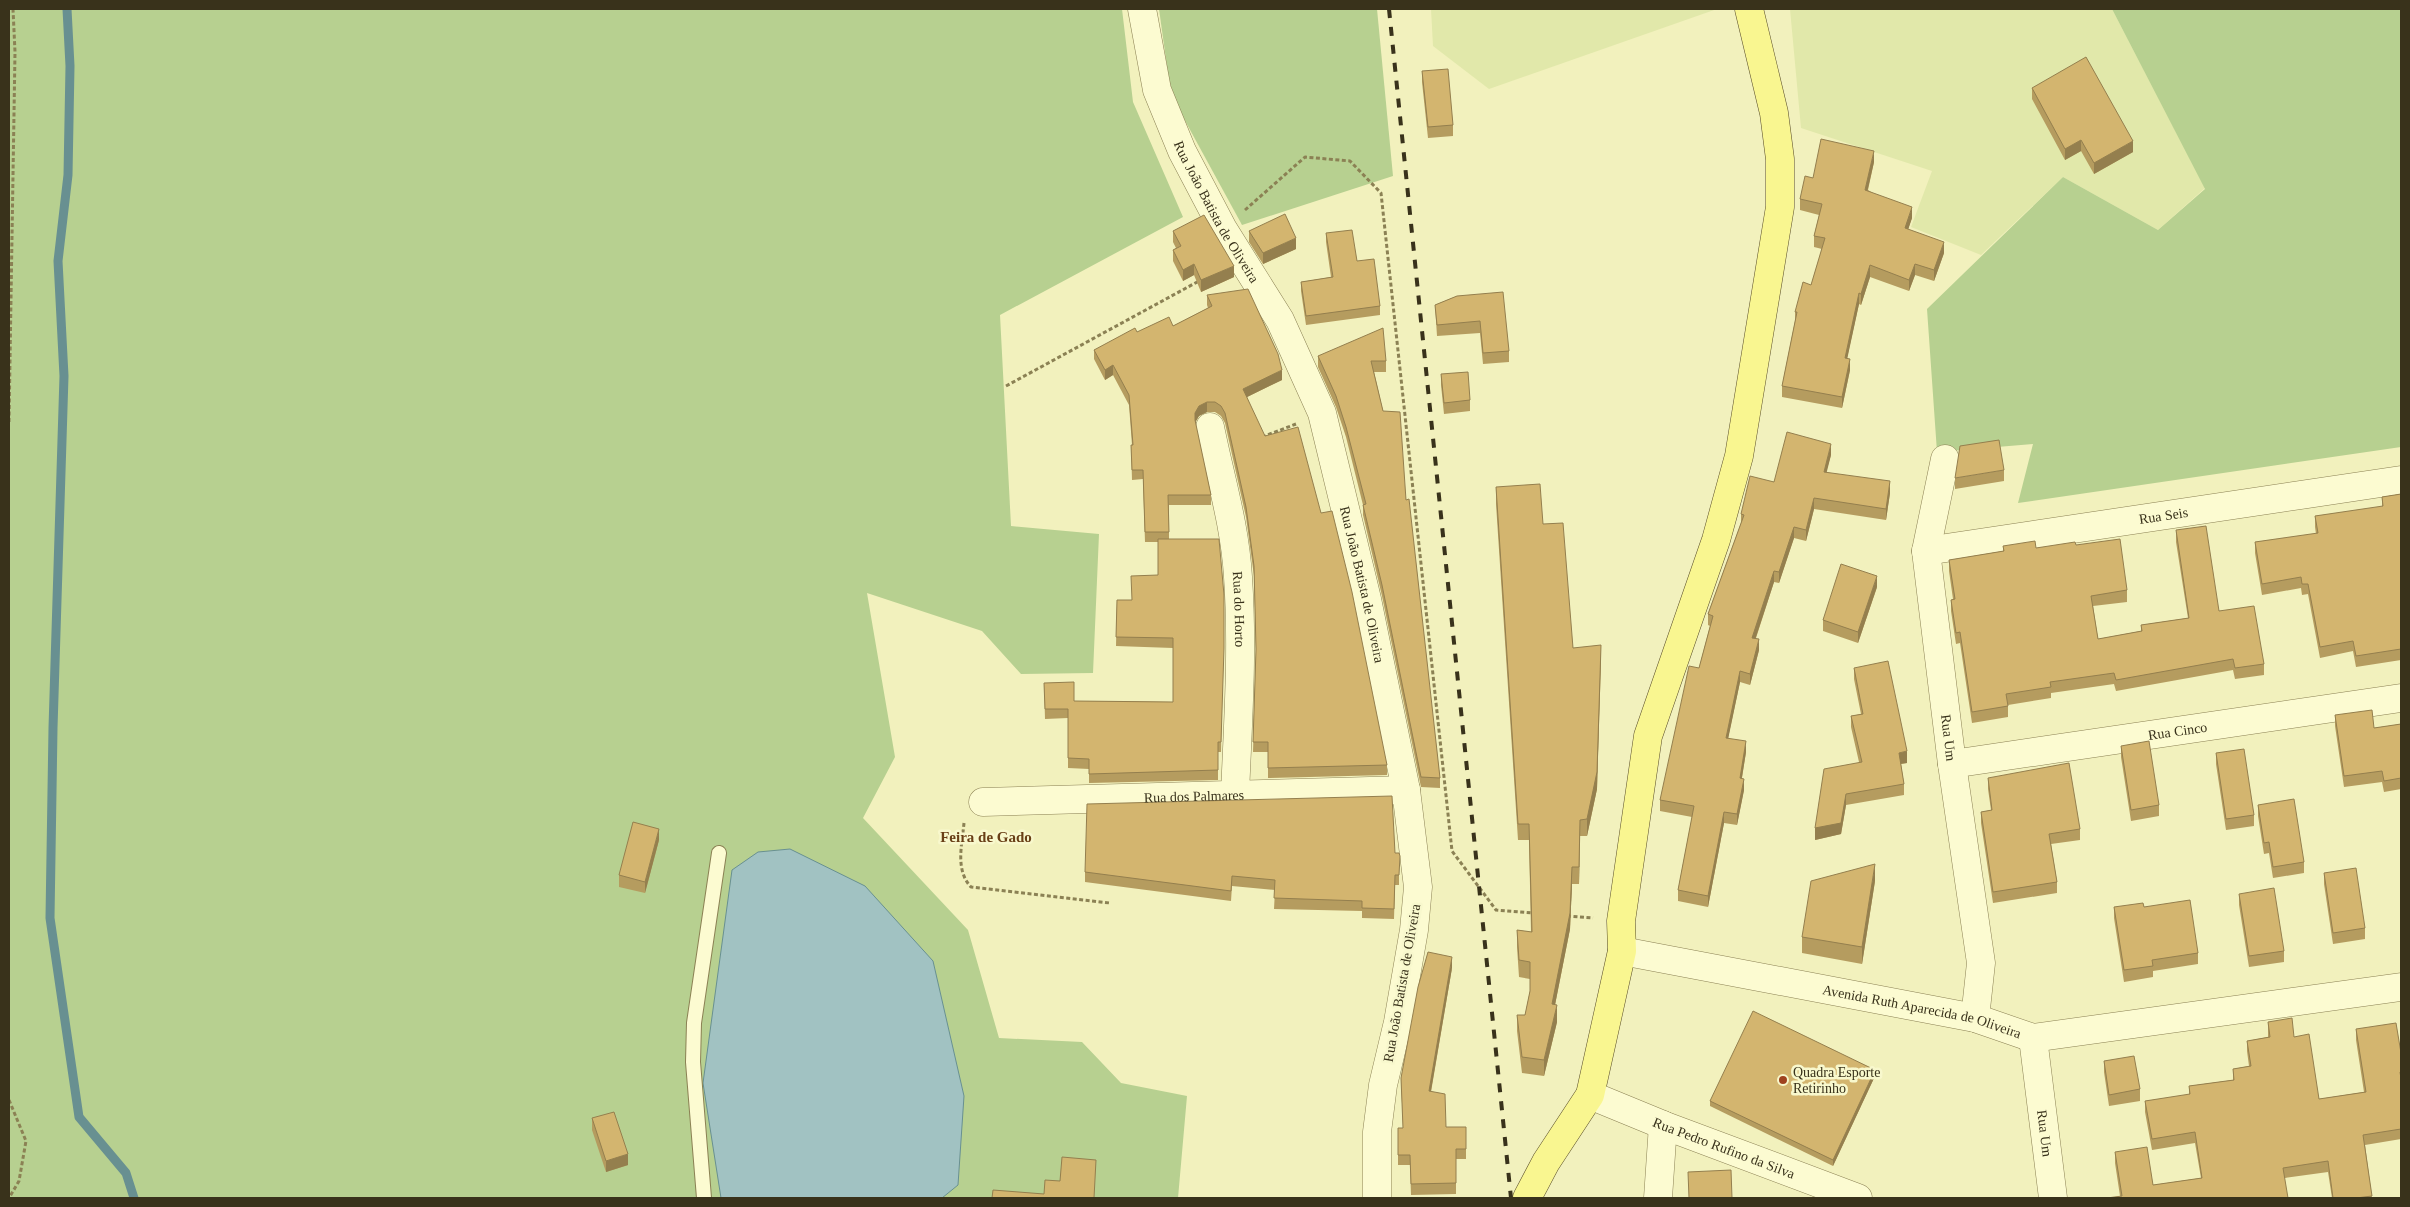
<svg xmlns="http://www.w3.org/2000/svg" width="2410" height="1207" font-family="'Times New Roman',serif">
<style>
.farmland{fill:#e1e8aa}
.green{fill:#b7d090}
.water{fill:#a1c2c2;stroke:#689091}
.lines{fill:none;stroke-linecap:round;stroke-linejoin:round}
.stream{stroke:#689091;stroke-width:9}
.service-casing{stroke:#8b8154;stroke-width:16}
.minor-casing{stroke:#8b8154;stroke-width:29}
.primary-casing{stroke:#584c29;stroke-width:29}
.path{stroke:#8b8154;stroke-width:3;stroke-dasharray:4 2.5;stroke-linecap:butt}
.service{stroke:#fcfbd1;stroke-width:14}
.minor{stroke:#fcfbd1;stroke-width:28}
.primary{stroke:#f9f690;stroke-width:28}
.rail{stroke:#39321b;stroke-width:4;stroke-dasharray:9 9;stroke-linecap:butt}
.wall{fill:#b59c5f}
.shaded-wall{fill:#947f4e}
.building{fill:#d3b56f;stroke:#947f4e}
.poi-dot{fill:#9f421f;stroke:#f8f8cd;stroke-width:2}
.labels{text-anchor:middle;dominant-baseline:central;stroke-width:5;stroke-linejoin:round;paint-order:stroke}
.street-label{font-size:14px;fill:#39321b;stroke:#f8f8cd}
.poi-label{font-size:14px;fill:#39321b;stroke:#f8f8cd;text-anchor:start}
.neighbourhood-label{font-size:15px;font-weight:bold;fill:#693f16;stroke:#f8f8cd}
</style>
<rect width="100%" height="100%" fill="#f2f1bd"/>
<g class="farmland">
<path d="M1431,9H1717L1489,89L1433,46Z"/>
<path d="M1790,9H2112L2205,188L2158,230L2063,177L1981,255L1911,227L1932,171L1801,128Z"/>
</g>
<g class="green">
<path d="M9,9H1122L1133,102L1183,217L1000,315L1011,526L1099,534L1093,673L1021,674L982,631L867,593L895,757L863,818L968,930L999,1038L1082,1042L1121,1083L1187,1096L1178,1198H9Z"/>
<path d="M1159,9H1377L1393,176L1242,225L1171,95Z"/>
<path d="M2112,9H2401V447L2018,503L2033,444L1937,452L1927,309L2063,177L2158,230L2205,189Z"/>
</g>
<path class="water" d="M790,849L865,886L933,961L964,1096L958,1185L942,1198H721L703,1083L732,870L758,852Z"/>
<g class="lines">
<path class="stream" d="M67,9L70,66L68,175L58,261L64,376L53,728L50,918L79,1117L126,1173L134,1198"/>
<defs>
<path id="service" d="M704,1198L693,1062L694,1023L719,853"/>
<g id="minor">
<path id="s1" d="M1142,9L1157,90L1182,151L1223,229L1280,320L1322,413L1367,599L1406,790L1418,887L1414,930L1398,1022L1383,1085L1377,1132V1198"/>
<path id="s2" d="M1210,427C1220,477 1235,525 1238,577C1243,649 1238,722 1235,794"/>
<path id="s3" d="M1945,459L1926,551L1952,764L1981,963L1975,1018"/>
<path id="s4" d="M1926,551L2401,480"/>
<path id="s5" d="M1952,764L2401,698"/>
<path id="s6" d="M983,802L1406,790"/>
<path id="s7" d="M1622,951L1975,1018L2033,1038L2401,987"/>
<path id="s8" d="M2033,1038L2053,1198"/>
<path id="s9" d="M1590,1095L1663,1125L1858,1198"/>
<path d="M1658,1198L1663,1125"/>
</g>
<path id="primary" d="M1527,1198L1546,1162L1590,1095L1622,951L1621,921L1648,736L1716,540L1739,456L1780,207V159L1774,113L1749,9"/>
</defs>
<use href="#service" class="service-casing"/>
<use href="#minor" class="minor-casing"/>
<use href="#primary" class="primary-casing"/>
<g class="path">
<path d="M1245,210L1305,157L1350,161L1381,193L1452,851L1496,910L1533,913"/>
<path d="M1006,386L1199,281"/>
<path d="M9,422L15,52L13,9"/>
<path d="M1262,437L1296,424"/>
<path d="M964,823C962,845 955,870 971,887L1110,903"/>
<path d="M1567,916L1593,918"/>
<path d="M9,1100L26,1141L19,1181L9,1198"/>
</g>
<use href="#service" class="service"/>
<use href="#minor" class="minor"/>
<use href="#primary" class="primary"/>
<path class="rail" d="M1389,9L1511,1198"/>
</g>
<g class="wall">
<path d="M1422,71L1453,125V136L1428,138L1422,82Z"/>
<path d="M2032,88L2133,152L2094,174L2081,151L2065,160L2032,99Z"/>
<path d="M1874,162L1868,190L1912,218L1908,229L1944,253L1934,281L1915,275L1909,291L1870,277L1861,305L1859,304L1847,358L1850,370L1842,408L1782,397V386L1795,321V312L1811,285L1822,249L1814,247V236L1819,215L1800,210V199L1813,178Z"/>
<path d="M1173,231L1234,277L1201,292L1194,275L1183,281L1173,261V250L1176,248L1173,242Z"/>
<path d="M1249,231L1296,249L1263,264L1249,242Z"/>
<path d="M1326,233L1357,261L1380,306V315L1306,325L1301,291V282L1331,277L1326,242Z"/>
<path d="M1207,295L1282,380L1247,397L1387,765V775L1268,778V752H1253L1256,653L1254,576L1246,517L1225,423L1221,416L1215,412H1207L1199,416L1195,422L1211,495V505H1169V539L1224,595L1221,752H1218V780L1089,783V769L1068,768V718L1045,719L1044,683L1074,701L1173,702V648L1116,646L1117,600H1132L1158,575V542H1145L1143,479L1132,480L1131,445H1132L1129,405L1113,375L1105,380L1094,359V350L1137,332L1173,326L1208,308L1207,305Z"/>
<path d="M1457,296L1509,351V362L1483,364L1480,333L1437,336L1435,305Z"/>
<path d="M1318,356L1386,361V372H1374L1383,411L1406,500L1440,778V788L1421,787L1382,596L1363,515V505L1346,437L1336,407L1318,367Z"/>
<path d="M1441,374L1470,400V411L1444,414L1441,385Z"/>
<path d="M1831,455L1826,472L1890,493L1886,520L1814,509L1806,541L1794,538L1779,583L1774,582L1756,638L1759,650L1750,685L1740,682L1728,738L1746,752L1742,778L1744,790L1737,825L1724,823L1708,907L1678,901V890L1692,817L1660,811V800L1699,668L1710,626L1708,625V614L1741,523V514L1774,482Z"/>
<path d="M2004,470V481L1955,489V478Z"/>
<path d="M1496,487L1543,524L1573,648L1601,662L1597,789L1587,836H1580L1579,884H1572L1570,929L1555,1005L1557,1022L1544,1076L1522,1073L1517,1031V1015H1525L1530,991V979L1519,977L1517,947V930L1531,932L1529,840H1518L1496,504Z"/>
<path d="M2401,494V660L2356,667L2353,651L2320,658L2308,594L2302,595L2301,588L2262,595L2255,553V542L2316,534L2315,527V516L2382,507V497Z"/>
<path d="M2176,530L2219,611L2264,664V675L2235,679L2233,670L2116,691L2114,684L2051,693V698L2008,705V717L1972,723L1960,643L1956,644L1951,611V600L1953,599L1949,571V560L2003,551V546L2036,548L2076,545L2127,590V602L2093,606L2098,639L2141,631V625L2188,618L2176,542Z"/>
<path d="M1877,587L1858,643L1823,631V620Z"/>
<path d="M1854,668L1907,763L1901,764L1904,784V795L1846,805L1841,834L1815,840L1859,762L1851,727V716L1861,714L1854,679Z"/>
<path d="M2335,715L2374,728L2401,724V789L2384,792L2382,782L2344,787L2335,726Z"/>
<path d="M2121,746L2159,805V816L2131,821L2121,757Z"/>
<path d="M2216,753L2254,815V826L2226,830L2216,764Z"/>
<path d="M1988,778L2080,829V840L2051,844L2057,882V893L1993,903L1981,823V812L1991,810L1988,789Z"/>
<path d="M2258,805L2304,862V873L2273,878L2269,853L2264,854L2258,816Z"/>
<path d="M659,840L645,893L619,887V875Z"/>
<path d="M1395,853H1399V885H1395L1394,919L1362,918V911L1274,909L1275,890L1232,886L1231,901L1085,882V872Z"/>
<path d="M2324,873L2365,928V939L2333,944L2324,884Z"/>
<path d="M1875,881L1862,964L1802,953V937Z"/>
<path d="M2239,894L2284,951V962L2249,967L2239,905Z"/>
<path d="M2114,907H2144L2198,953V964L2153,971V977L2124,982L2114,918Z"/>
<path d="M1452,968L1431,1092L1446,1127H1466V1159H1456V1194L1411,1195L1410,1165H1398V1128H1403L1401,1078Z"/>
<path d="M2268,1022L2294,1037L2319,1099L2364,1092L2356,1040V1029L2401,1053V1139L2365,1145L2372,1198H2332L2328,1172L2285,1178L2120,1196L2115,1163V1152L2153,1185L2201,1178L2195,1143L2152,1150L2145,1112V1101L2189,1095V1086L2233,1080V1069L2249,1066L2247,1051V1041L2268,1037Z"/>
<path d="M2104,1061L2140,1089V1101L2109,1106L2104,1072Z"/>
<path d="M1875,1076L1833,1166L1710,1106V1101Z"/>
<path d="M592,1118L628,1165L606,1172L592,1130Z"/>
</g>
<g class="shaded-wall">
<path d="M2081,140V151L2065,160V149Z"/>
<path d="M2133,141V152L2094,174V163Z"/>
<path d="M1874,151V162L1865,201V190Z"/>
<path d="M1912,207V218L1905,239V228Z"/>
<path d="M1296,238V249L1263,264V253Z"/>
<path d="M1944,242V253L1934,281V270Z"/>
<path d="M1194,264V275L1183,281V270Z"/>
<path d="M1915,264V275L1909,291V280Z"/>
<path d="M1870,265V277L1861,305V294Z"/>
<path d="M1234,266V277L1201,292V280Z"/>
<path d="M1859,293V304L1845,369V358Z"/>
<path d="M1850,359V370L1842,408V397Z"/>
<path d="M1113,365V375L1105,380V370Z"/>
<path d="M1282,370V380L1243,399V389Z"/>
<path d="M1207,402V412L1199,416L1195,423V413L1199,406Z"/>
<path d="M1831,444V455L1824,483V472Z"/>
<path d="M1890,481V493L1886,520V509Z"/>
<path d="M1814,498V509L1806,541V530Z"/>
<path d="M1794,527V538L1779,583V572Z"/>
<path d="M1774,571V582L1752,649V638Z"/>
<path d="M1877,576V587L1858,643V632Z"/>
<path d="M1759,639V650L1750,685V674Z"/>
<path d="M1601,645L1597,789L1587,836V819Z"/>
<path d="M1740,671V682L1726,749V738Z"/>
<path d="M1746,741V752L1740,789V778Z"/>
<path d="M1907,751V763L1899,764V753Z"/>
<path d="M1744,779V790L1737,825V814Z"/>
<path d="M1846,794V805L1841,834L1815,840V828Z"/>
<path d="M1724,812V823L1708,907V896Z"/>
<path d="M1580,820V836L1579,884V867Z"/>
<path d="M659,829V840L645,893V882Z"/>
<path d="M1875,864V881L1862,964V947Z"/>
<path d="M1572,867V884L1570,929L1552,1020V1004Z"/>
<path d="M1452,957V968L1429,1102V1091Z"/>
<path d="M1557,1005V1022L1544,1076V1060Z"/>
<path d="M1875,1070V1076L1833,1166V1160Z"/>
<path d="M628,1154V1165L606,1172V1161Z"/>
</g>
<g class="building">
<path d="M2086,57L2133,141L2094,163L2081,140L2065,149L2032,88Z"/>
<path d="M1448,69L1453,125L1428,127L1422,71Z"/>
<path d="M1821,139L1874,151L1865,190L1912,207L1905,228L1944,242L1934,270L1915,264L1909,280L1870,265L1861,294L1859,293L1845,358L1850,359L1842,397L1782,386L1797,312H1795L1803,282L1811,285L1825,238L1814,236L1822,204L1800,199L1805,176L1813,178Z"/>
<path d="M1285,214L1296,238L1263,253L1249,231Z"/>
<path d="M1204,215L1234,266L1201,280L1194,264L1183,270L1173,250L1181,246L1173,231Z"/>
<path d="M1352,230L1357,261L1374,259L1380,306L1306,316L1301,282L1333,277L1326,233Z"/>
<path d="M1248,289L1278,354L1282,370L1243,389L1265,436L1298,427L1321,513L1332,511L1352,592L1387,765L1268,768V742H1253L1256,649L1254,566L1246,507L1225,413L1221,406L1215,402H1207L1199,406L1195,413V420L1211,495H1168L1169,532H1145L1143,470H1132L1131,445H1133L1129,395L1113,365L1105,370L1094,350L1135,328L1137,332L1169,317L1173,326L1212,306L1207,295Z"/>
<path d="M1503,292L1509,351L1483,353L1480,321L1437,325L1435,305L1457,296Z"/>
<path d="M1383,328L1386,361H1371L1383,411L1400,412L1406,500L1409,499L1440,778L1421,777L1382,585L1363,505L1366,504L1346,427L1336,396L1318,356Z"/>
<path d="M1468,372L1470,400L1444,403L1441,374Z"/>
<path d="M1787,432L1831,444L1824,472L1890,481L1886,509L1814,498L1806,530L1794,527L1779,572L1774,571L1752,638L1759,639L1750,674L1740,671L1726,738L1746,741L1740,778L1744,779L1737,814L1724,812L1708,896L1678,890L1694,806L1660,800L1689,666L1699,668L1713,616L1708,614L1744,515L1741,514L1750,476L1774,482Z"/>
<path d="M1999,440L2004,470L1955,478L1960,446Z"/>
<path d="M1540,484L1543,524L1563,523L1573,648L1601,645L1597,772L1587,819L1580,820L1579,867H1572L1570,913L1552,1004L1557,1005L1544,1060L1522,1057L1517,1015H1525L1530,991V962L1519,960L1517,930L1532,932L1529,824H1518L1496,487Z"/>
<path d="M2401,494V649L2356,656L2353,641L2320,647L2308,584H2302L2301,577L2262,584L2255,542L2318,533L2315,516L2383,506L2382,497Z"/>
<path d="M2206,526L2219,611L2254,606L2264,664L2235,668L2233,659L2116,680L2114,673L2050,682L2051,687L2006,694L2008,706L1972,712L1960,632L1956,633L1951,600L1955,599L1949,560L2004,551L2003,546L2035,541L2036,548L2075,542L2076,545L2120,539L2127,590L2091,596L2098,639L2142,631L2141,625L2189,618L2176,530Z"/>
<path d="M1158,539H1219L1224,595V648L1221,742H1218V770L1089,774V759L1068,758V709H1045L1044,683L1074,682V701L1173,702V638L1116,637L1117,600H1132L1131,576L1158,575Z"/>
<path d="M1841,564L1877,576L1858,632L1823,620Z"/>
<path d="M1888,661L1907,751L1899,753L1904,784L1846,794L1841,823L1815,828L1824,769L1862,762L1851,716L1863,714L1854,668Z"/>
<path d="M2372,710L2374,728L2401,724V778L2384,781L2382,771L2344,776L2335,715Z"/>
<path d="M2149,741L2159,805L2131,810L2121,746Z"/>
<path d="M2244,749L2254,815L2226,819L2216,753Z"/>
<path d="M2069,763L2080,829L2049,834L2057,882L1993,892L1981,812L1992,810L1988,778Z"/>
<path d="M1392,796L1395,853H1399L1400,856L1399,875H1395L1394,909L1362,908V901L1274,898L1275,880L1232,876L1231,891L1085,872L1087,804Z"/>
<path d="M2294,799L2304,862L2273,867L2269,842L2264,843L2258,805Z"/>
<path d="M633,822L659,829L645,882L619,875Z"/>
<path d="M1875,864L1862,947L1802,937L1811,881Z"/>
<path d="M2356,868L2365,928L2333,933L2324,873Z"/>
<path d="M2274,888L2284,951L2249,956L2239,894Z"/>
<path d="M2190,900L2198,953L2152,960L2153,966L2124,970L2114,907L2143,903L2144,907Z"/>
<path d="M1428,952L1452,957L1429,1091L1445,1094L1446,1127H1466V1149H1456V1183L1411,1184L1410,1155H1398V1128H1403L1401,1078L1418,987Z"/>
<path d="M1753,1011L1875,1070L1833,1160L1710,1101Z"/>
<path d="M2292,1018L2294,1037L2309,1034L2319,1099L2366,1092L2356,1029L2396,1023L2401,1053V1071L2400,1072L2401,1079V1129L2363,1135L2372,1196L2356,1198H2333L2328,1161L2283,1168L2288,1198H2107L2122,1196L2115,1152L2147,1147L2153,1185L2202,1178L2195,1132L2152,1139L2145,1101L2190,1094L2189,1086L2234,1080L2233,1069L2251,1066L2247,1041L2270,1037L2268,1022Z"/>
<path d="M2134,1056L2140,1089L2109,1095L2104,1061Z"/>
<path d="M614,1112L628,1154L606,1161L592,1118Z"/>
<path d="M1062,1157L1096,1160L1094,1198H992L993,1190L1044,1194L1045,1180L1060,1181Z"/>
<path d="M1731,1170L1732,1198H1689L1688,1172Z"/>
</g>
<circle class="poi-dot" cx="1783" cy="1080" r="5"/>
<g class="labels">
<g class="street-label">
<text stroke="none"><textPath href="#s1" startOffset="218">Rua João Batista de Oliveira</textPath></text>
<text stroke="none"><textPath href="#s4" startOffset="240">Rua Seis</textPath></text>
<text stroke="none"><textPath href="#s1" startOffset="622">Rua João Batista de Oliveira</textPath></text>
<text stroke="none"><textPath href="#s2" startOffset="185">Rua do Horto</textPath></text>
<text stroke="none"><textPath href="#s5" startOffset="228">Rua Cinco</textPath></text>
<text stroke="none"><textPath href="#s3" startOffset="282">Rua Um</textPath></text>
<text stroke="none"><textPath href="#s6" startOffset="211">Rua dos Palmares</textPath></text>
<text transform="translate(1402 983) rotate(-80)">Rua João Batista de Oliveira</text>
<text stroke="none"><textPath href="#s7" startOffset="306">Avenida Ruth Aparecida de Oliveira</textPath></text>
<text stroke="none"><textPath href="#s8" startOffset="96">Rua Um</textPath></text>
<text stroke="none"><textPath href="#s9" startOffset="144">Rua Pedro Rufino da Silva</textPath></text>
</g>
<g class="poi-label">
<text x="1793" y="1072">Quadra Esporte<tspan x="1793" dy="16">Retirinho</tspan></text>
</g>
<g class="neighbourhood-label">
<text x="986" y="837">Feira de Gado</text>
</g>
</g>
<rect width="2410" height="1207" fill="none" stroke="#39321b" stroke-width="20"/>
</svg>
